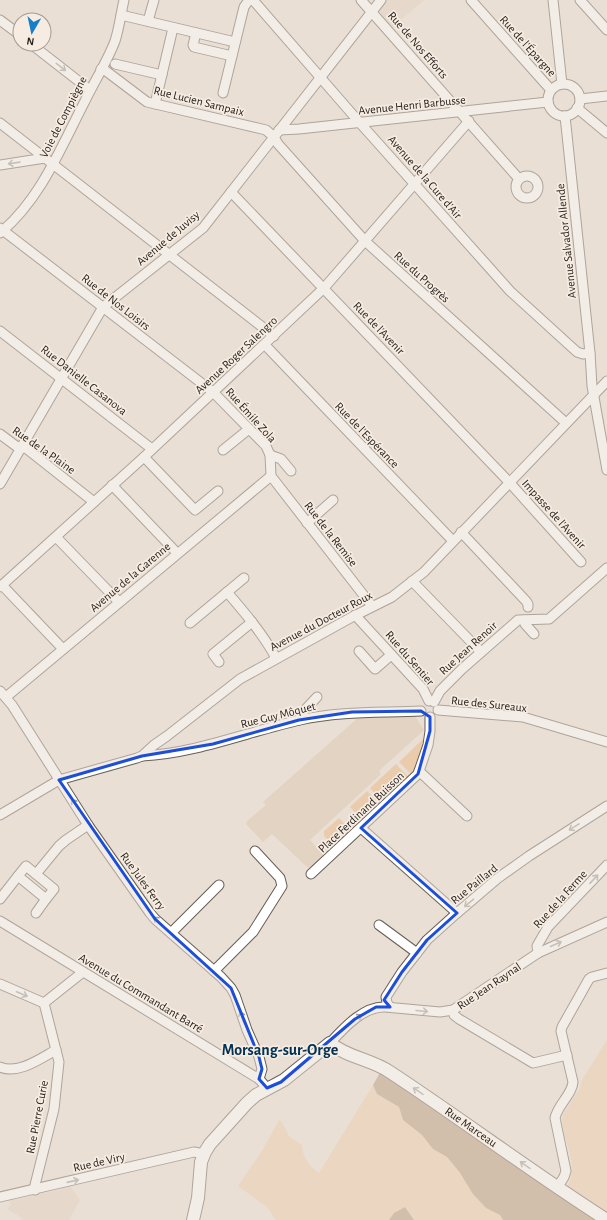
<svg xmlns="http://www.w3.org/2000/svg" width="607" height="1220" font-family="'Alegreya Sans',sans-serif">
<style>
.built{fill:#e3d3c3}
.green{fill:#eaccac}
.forest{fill:#b79a7a}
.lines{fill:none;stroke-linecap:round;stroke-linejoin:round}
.minor-casing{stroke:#675f55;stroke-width:11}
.major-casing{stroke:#675f55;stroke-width:14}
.minor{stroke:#fff;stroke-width:9}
.major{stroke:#fff;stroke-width:12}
.oneway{stroke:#9e9c9a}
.marked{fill:none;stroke:#1d4ed8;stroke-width:3;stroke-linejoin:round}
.labels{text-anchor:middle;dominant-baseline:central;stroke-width:3.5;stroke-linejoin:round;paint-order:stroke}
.street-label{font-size:12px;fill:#27231f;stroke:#f6ece1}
.district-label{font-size:16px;font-weight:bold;fill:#013256;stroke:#f6ece1}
</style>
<rect width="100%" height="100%" fill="#e9dfd4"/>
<g class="built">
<path d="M387,0H424L392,28L380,14V10Z"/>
<path d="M360,716H415L424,730L379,771L381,774L310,840L324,856L311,868L307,867L272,834L263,842L246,824L247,821L266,805L263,802Z"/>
<path d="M70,1186L80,1200L69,1220H21L22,1218L7,1209L11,1205L9,1200L14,1199L16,1200L44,1192L45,1193L62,1189L64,1187Z"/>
</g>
<g class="green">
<path d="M423,739C423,750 417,765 411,774L399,762Z"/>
<path d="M396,764L408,777L395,789L392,786L379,798L370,788Z"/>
<path d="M367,791L376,800L361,814L365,820L363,821L350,807Z"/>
<path d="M339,818L347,827L331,843L324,836V831Z"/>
<path d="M607,1040V1217L567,1187C580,1165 563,1141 562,1119L563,1115L580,1088L582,1080Z"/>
<path d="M373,1085L377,1094L399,1107L403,1120L422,1135L433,1149L447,1157L486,1208L500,1215L503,1220H414L405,1207L394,1213L389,1220H276L267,1207L238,1186L262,1151L279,1120L282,1122L289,1136L302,1145C302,1157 309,1166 319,1173Z"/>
</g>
<g class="forest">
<path d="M381,1071L600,1220H503L500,1215L486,1208L473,1194L460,1173L447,1157L433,1149L422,1135L403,1120L399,1107L377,1094L373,1085Z"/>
<path d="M405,1207L414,1220H389L394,1213Z"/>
</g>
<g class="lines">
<defs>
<g id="minor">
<path d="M253,0L360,123L486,264L510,291L577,352L583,354L590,353"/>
<path d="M361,0L519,179"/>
<path d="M471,0L551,90"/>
<path d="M553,0L562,84"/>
<path d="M580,0L607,30"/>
<path d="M121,15L235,42"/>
<path d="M0,20L20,35"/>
<path d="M148,21L154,0"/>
<path d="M196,33L193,45L194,47L232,56"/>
<path d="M31,44L90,90"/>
<path d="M115,64L162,75"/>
<path d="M101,69L106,71L147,102L266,130L274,137L278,144L365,241L566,423"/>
<circle cx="564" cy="100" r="16"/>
<path d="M223,93L244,7L249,0"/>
<path d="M580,99L607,96"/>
<path d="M155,104L173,28"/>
<path d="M577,108L607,133"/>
<path d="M565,116L590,353L592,386L607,470"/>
<path d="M0,123L45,158"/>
<path d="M279,130L299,129L548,102"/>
<path d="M0,165L45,158L274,336"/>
<circle cx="527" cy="187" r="11"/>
<path d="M231,192L509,482L581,562"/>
<path d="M0,228L213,392L266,446L270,455L271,476L372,606"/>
<path d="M0,233C41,199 61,147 85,101C94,82 107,62 115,41C119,29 121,13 124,0"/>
<path d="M0,331L152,449"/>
<path d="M265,345L453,541"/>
<path d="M0,434L16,446L27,449L94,502"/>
<path d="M223,450L249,429"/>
<path d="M270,455L281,459L291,471"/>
<path d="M144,457L195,510L218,491"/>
<path d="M0,484L103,307L203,228L381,0"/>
<path d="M112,485L177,553"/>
<path d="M307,523L333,500"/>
<path d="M461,532L526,601L528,604V607"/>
<path d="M56,537L119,602"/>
<path d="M412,581L481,652"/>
<path d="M2,585L63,649"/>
<path d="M0,587L144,457L324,288L469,121"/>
<path d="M227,592C245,613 263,634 276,658"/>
<path d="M355,615L423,689L429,701"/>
<path d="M525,620V624L534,634"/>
<path d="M190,623L244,578"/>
<path d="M359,651L375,669L391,655"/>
<path d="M219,662L213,654L252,622"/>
<path d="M0,691L12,705L88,825L150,913L155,919L221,977L231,988L235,995L247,1030L259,1057L262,1069L259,1079"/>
<path d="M6,697L271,476"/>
<path d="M434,702L440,691L462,669L518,620L549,619L607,568"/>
<path d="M438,710L523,717L607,742"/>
<path d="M299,720L302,713L317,697"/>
<path d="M142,756C197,753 247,732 300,720C340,711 380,713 421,711"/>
<path d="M419,771L467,816"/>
<path d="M0,815L59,780L137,758L142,756L154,745L167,736L240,679L352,617L392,597L424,572L607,381"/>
<path d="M361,828L457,913"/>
<path d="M26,866L54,889L46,899L18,876Z"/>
<path d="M36,874L59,846L66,840L88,825"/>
<path d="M311,874L418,774L428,745L430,731V717"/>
<path d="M0,899L18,876"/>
<path d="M36,913L46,899"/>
<path d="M0,921L259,1079L267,1088"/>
<path d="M379,925L417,953"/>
<path d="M171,933L219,885"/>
<path d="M538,953L537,946L548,927L607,865"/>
<path d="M214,971L253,932L282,886L280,878L255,851"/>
<path d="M0,984L44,1003"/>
<path d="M390,1007L387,1003L386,997L402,972L427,940L457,913L498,878L529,856L607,806"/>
<path d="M453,1010L454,1015L459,1019L533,1063L567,1055"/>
<path d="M330,1043C343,1029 363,1006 385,1007L440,1012L453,1010L538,953L607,922"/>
<path d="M0,1067C18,1075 41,1058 56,1050"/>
<path d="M557,1188L564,1177L566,1171L555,1118C558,1104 572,1095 573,1082L561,1031L562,1027L589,979L592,977L607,973"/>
<path d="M35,1190V1185L54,1109L59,1062L44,1003L83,972"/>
<path d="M0,1197L194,1152L204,1154"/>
</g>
<path id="major" d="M193,1220L198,1198L201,1162L205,1152L210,1144L247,1103L256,1095L284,1080L330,1043C348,1058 371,1059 390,1072C463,1120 533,1173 607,1220"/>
</defs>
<use href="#minor" class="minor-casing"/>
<use href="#major" class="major-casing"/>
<use href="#minor" class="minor"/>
<use href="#major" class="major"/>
</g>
<defs><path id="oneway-shaft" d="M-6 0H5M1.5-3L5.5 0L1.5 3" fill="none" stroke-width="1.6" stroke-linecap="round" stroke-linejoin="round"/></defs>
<g class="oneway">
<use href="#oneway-shaft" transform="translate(61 67) rotate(38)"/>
<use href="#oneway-shaft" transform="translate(14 163) rotate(172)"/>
<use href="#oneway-shaft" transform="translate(75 804) rotate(-123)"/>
<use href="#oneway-shaft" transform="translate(574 827) rotate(148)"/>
<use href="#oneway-shaft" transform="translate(594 879) rotate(-47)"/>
<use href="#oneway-shaft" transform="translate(469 903) rotate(140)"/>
<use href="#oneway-shaft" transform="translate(158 921) rotate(-136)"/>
<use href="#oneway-shaft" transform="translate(556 944) rotate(-24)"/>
<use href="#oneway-shaft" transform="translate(22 994) rotate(23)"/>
<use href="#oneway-shaft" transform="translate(422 1011) rotate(5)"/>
<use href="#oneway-shaft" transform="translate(242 1017) rotate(-108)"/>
<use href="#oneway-shaft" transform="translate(357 1018) rotate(-33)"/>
<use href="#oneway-shaft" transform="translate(418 1091) rotate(-146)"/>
<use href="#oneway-shaft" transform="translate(525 1165) rotate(-145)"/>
<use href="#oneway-shaft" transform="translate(73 1181) rotate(-13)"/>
</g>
<path d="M0 0H607V1220H0ZM421,711L430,717V731L418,774L361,828L457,913L427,940L402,972L384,1000L390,1007H376L355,1019L281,1082L267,1088L259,1079L262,1069L259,1057L231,988L155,919L59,780L142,756L213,744L299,720L352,712Z" fill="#e9dfd4" fill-opacity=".55" fill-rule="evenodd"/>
<path class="marked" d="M421,711L430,717V731L418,774L361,828L457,913L427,940L402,972L384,1000L390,1007H376L355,1019L281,1082L267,1088L259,1079L262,1069L259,1057L231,988L155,919L59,780L142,756L213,744L299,720L352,712Z"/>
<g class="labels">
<g class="street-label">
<text transform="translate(418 45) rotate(49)">Rue de Nos Efforts</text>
<text transform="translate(528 46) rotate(48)">Rue de l'Épargne</text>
<text transform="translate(199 101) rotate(14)">Rue Lucien Sampaix</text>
<text transform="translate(412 105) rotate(-6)">Avenue Henri Barbusse</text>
<text transform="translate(63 117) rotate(-63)">Voie de Compiègne</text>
<text transform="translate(425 177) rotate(49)">Avenue de la Cure d'Air</text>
<text transform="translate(168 238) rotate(-40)">Avenue de Juvisy</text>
<text transform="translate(566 241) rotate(-96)">Avenue Salvador Allende</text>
<text transform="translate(422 277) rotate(42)">Rue du Progrès</text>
<text transform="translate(116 302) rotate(38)">Rue de Nos Loisirs</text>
<text transform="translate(379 328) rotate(46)">Rue de l'Avenir</text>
<text transform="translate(236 355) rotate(-43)">Avenue Roger Salengro</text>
<text transform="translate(84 380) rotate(38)">Rue Danielle Casanova</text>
<text transform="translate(251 415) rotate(48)">Rue Émile Zola</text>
<text transform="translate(367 435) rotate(46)">Rue de l'Espérance</text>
<text transform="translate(44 450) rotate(35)">Rue de la Plaine</text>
<text transform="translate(554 514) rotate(48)">Impasse de l'Avenir</text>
<text transform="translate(331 534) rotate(52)">Rue de la Remise</text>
<text transform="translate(130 577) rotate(-40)">Avenue de la Garenne</text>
<text transform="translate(321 621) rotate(-28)">Avenue du Docteur Roux</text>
<text transform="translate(468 648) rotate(-42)">Rue Jean Renoir</text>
<text transform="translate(410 658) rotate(49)">Rue du Sentier</text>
<text transform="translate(489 704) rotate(6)">Rue des Sureaux</text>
<text transform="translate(278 715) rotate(-14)">Rue Guy Môquet</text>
<text transform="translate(361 812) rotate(-43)">Place Ferdinand Buisson</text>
<text transform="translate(143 881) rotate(54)">Rue Jules Ferry</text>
<text transform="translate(474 884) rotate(-39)">Rue Paillard</text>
<text transform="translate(560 899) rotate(-48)">Rue de la Ferme</text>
<text transform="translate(489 986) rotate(-34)">Rue Jean Raynal</text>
<text transform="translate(141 993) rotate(31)">Avenue du Commandant Barré</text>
<text transform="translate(37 1117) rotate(-79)">Rue Pierre Curie</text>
<text transform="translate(471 1127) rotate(35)">Rue Marceau</text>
<text transform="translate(99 1162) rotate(-13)">Rue de Viry</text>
</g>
<g class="district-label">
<text x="280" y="1050">Morsang-sur-Orge</text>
</g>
</g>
<g transform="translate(32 32) rotate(189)"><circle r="19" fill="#f6ece1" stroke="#a39c93"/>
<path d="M0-3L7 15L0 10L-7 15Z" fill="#167fca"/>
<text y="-6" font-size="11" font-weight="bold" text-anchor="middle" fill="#27231f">N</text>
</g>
</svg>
